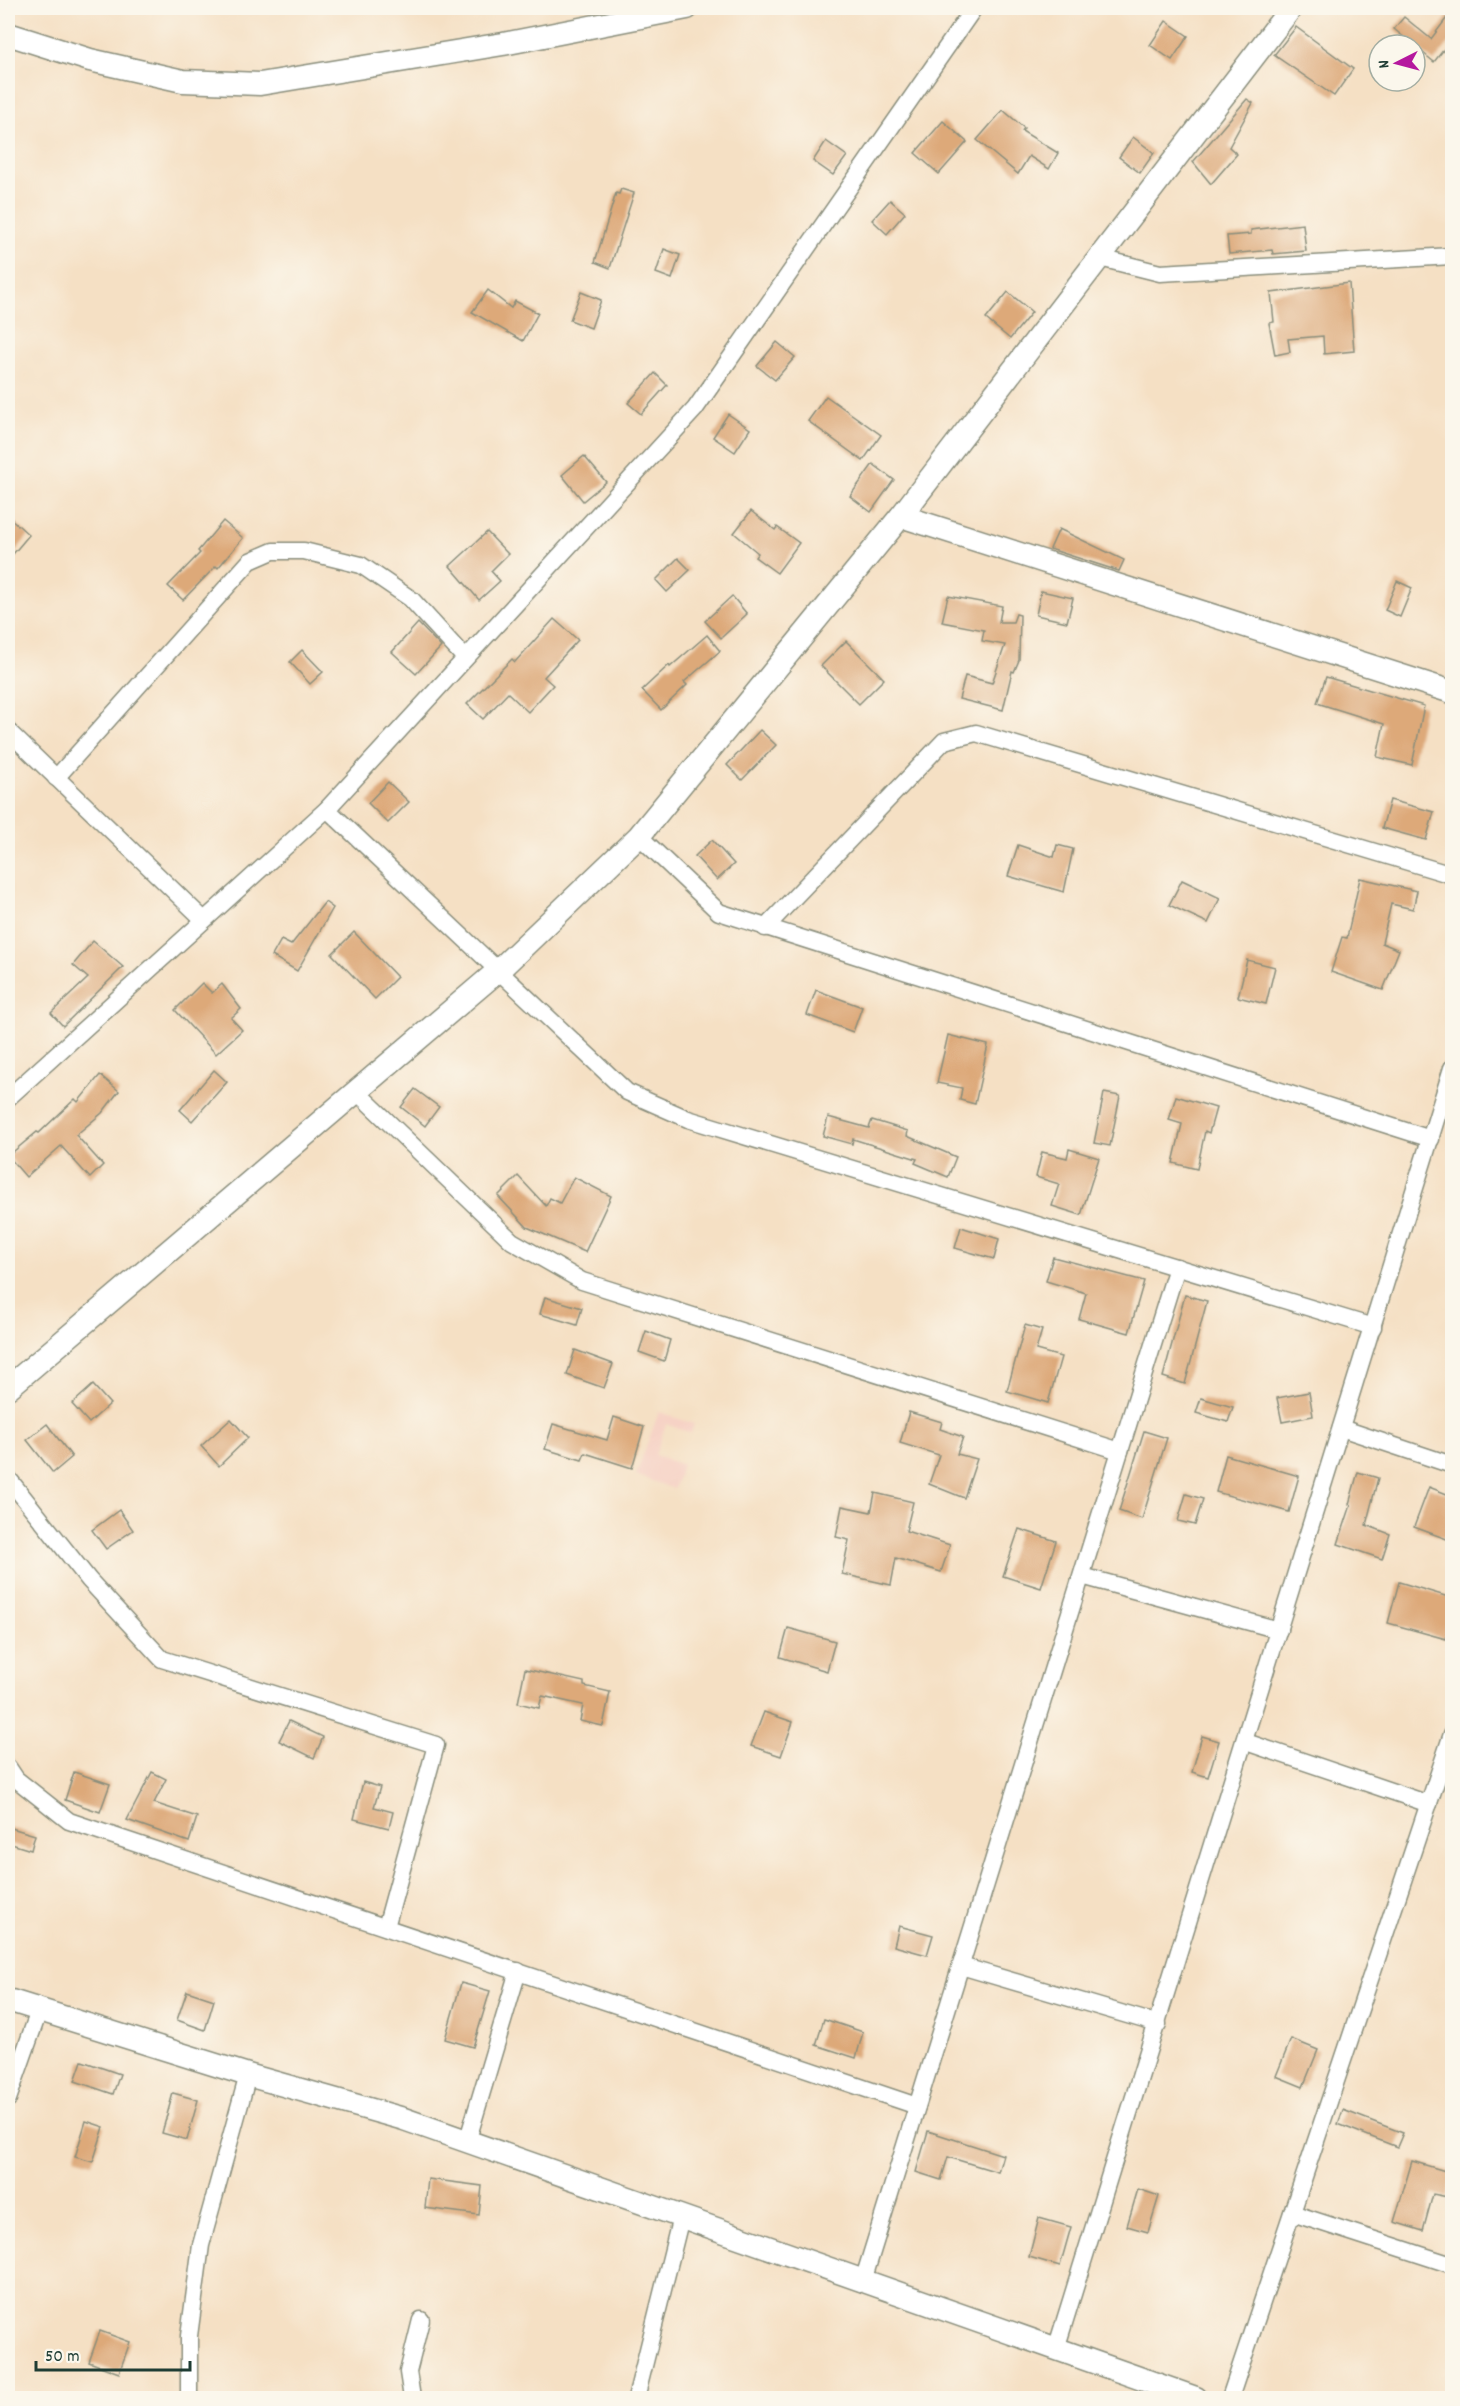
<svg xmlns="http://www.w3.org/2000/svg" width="1460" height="2406" font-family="Dekko,sans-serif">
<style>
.built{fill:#f6d2c5}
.building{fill:#dda979}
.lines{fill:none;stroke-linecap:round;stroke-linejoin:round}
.street-casing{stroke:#8a8e7c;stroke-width:19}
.secondary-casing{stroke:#8a8e7c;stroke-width:25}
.street{stroke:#fff;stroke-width:16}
.secondary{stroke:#fff;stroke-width:22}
</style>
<rect width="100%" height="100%" fill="#fbf7ec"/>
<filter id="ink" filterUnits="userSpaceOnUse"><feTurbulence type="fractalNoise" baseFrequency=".0167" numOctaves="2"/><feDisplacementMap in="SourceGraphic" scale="12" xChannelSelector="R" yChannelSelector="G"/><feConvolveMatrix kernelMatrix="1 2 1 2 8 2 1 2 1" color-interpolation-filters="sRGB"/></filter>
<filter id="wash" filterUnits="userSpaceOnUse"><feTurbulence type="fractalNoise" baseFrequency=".008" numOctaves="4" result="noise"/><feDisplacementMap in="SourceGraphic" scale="24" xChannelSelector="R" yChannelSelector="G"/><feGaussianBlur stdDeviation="1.35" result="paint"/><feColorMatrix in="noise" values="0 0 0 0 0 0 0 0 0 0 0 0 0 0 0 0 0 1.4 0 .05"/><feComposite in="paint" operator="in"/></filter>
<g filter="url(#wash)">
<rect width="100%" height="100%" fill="#f5e0c4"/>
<path class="built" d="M659,1412L694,1424L691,1433L666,1424L655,1455L682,1465L674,1489L636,1475Z"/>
<g id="blocks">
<g class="building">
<path d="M1452,11V39L1434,62L1394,29L1404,17L1431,39Z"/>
<path d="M1166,21L1188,36L1172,60L1150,45Z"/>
<path d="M1296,27L1353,69L1334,96L1274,55Z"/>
<path d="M1247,99L1253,103L1229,147L1237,154L1211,184L1193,162Z"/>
<path d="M1003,110L1024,128L1022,131L1058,153L1049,169L1029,156L1018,174L977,140Z"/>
<path d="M943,121L967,142L939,174L915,153Z"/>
<path d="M1133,137L1154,153L1140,173L1119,157Z"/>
<path d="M826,141L847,156L833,175L813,161Z"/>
<path d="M621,189L634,193L610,268L595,262L616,193L619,194Z"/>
<path d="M890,200L905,213L887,234L872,220Z"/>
<path d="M1303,224L1306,251L1273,254L1272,250L1229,254L1227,236L1251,234V230Z"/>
<path d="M664,249L680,255L672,279L656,273Z"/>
<path d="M1349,283L1354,351L1324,354L1323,336L1288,339L1290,352L1275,355L1269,323L1274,322L1271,293Z"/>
<path d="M488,290L511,308L515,301L538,313L523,341L472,312Z"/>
<path d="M581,292L601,300L591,328L570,320Z"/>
<path d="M1008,292L1032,312L1010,339L986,319Z"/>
<path d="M777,342L795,357L775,380L757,366Z"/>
<path d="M655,373L667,385L641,414L628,403Z"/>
<path d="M826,396L881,435L863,461L808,421Z"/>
<path d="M728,414L750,429L735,452L713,437Z"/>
<path d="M584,456L606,482L583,501L562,475Z"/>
<path d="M873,464L894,480L871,512L850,496Z"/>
<path d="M751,511L775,530L777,527L799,543L777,573L755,557L758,553L734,533Z"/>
<path d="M8,516L29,535L8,560Z"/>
<path d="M223,521L243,538L218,568L216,566L183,600L168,586L200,553L198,551Z"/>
<path d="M1059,529L1124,560L1119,571L1050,549Z"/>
<path d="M487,532L508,554L491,571L500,581L479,600L450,566Z"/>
<path d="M678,558L690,570L667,592L656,580Z"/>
<path d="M1397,581L1412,588L1400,617L1385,610Z"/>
<path d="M1041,591L1073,598L1067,622L1036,615Z"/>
<path d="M732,596L747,614L721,638L705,621Z"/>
<path d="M948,596L1002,606L999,622H1013L1016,614L1020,615L1019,660L1014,672L1012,671L1003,710L959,699L965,676L992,683L1005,645L982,641L984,630L942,622Z"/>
<path d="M554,619L578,640L544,677L553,685L528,712L508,693L483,719L467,704L512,659L515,662Z"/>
<path d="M418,623L441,647L416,674L392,652Z"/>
<path d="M707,635L720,651L684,682L687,685L661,710L642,690L669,665L670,667Z"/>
<path d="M846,641L884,679L859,704L821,666Z"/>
<path d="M302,650L323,672L310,684L290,662Z"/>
<path d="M1326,677L1424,706L1412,765L1377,757L1384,724L1317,703Z"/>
<path d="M760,730L776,745L742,780L727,765Z"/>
<path d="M388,782L409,802L388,823L368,803Z"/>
<path d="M1390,800L1434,812L1426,840L1382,828Z"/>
<path d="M712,840L734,864L717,880L695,856Z"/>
<path d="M1018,845L1054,857L1057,845L1073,849L1064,892L1008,876Z"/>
<path d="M1360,878L1417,891L1413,909L1391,904L1382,943L1399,950L1383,990L1331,972L1342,937L1347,938Z"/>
<path d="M1182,880L1220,898L1208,923L1169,905Z"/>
<path d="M325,902L333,908L297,971L272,956L281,940L291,945Z"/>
<path d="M354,932L397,977L375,999L332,954Z"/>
<path d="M93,941L123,967L63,1026L51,1013L88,978L73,965Z"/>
<path d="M1247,960L1275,967L1266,1004L1238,997Z"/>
<path d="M202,983L212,993L222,984L241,1009L231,1018L242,1030L216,1054L175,1010Z"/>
<path d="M816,990L862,1007L853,1032L807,1015Z"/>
<path d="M948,1035L988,1045L975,1104L960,1100L962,1088L937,1083Z"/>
<path d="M214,1070L227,1082L192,1121L180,1110Z"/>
<path d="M100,1075L119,1091L102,1113L76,1135L103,1165L90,1178L61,1146L26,1177L8,1156L37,1132L39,1133L75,1099L78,1102Z"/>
<path d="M415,1089L439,1107L425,1126L401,1107Z"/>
<path d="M1104,1093L1120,1096L1110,1146L1094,1143Z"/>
<path d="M1176,1096L1216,1108L1209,1133L1205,1131L1197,1169L1173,1163L1182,1124L1169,1120Z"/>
<path d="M828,1117L869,1128L872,1120L908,1131L907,1136L956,1157L948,1177L915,1163L917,1159L853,1139L852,1144L823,1136Z"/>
<path d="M1069,1149L1099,1158L1081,1215L1052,1206L1059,1184L1036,1177L1042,1152L1067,1158Z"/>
<path d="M518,1176L546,1206L550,1198L560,1203L574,1177L611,1196L585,1252L527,1227L498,1196Z"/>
<path d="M961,1227L999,1239L994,1259L955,1248Z"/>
<path d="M1053,1257L1144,1281L1129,1333L1079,1319L1086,1293L1046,1281Z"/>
<path d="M1185,1295L1207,1301L1185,1384L1163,1377Z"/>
<path d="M545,1297L582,1308L577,1325L540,1314Z"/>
<path d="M1025,1325L1042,1330L1036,1350L1061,1357L1048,1403L1007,1391Z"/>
<path d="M646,1331L670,1340L664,1361L639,1352Z"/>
<path d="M575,1350L613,1364L604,1388L567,1375Z"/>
<path d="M93,1385L110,1404L89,1423L72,1404Z"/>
<path d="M1309,1392L1313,1416L1282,1422L1277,1398Z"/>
<path d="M1201,1398L1233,1407L1228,1422L1196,1413Z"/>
<path d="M909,1412L942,1422L940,1429L963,1437L957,1454L977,1459L964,1498L929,1484L939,1455L900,1443Z"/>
<path d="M614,1417L644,1427L632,1468L585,1453L582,1460L545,1449L553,1424L607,1440Z"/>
<path d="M231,1419L248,1438L219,1466L201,1446Z"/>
<path d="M47,1424L72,1457L53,1473L27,1440Z"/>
<path d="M1144,1431L1167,1438L1142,1519L1119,1511Z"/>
<path d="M1226,1455L1299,1476L1289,1512L1216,1492Z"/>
<path d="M1358,1472L1378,1478L1366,1525L1390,1534L1382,1559L1338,1544L1351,1505L1349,1504Z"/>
<path d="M1429,1487L1452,1496V1541L1414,1527Z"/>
<path d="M875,1493L913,1502L906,1531L950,1545L941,1572L896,1558L891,1585L842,1574L849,1540L836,1537L842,1506L871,1512Z"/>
<path d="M1186,1494L1203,1499L1195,1525L1178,1521Z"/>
<path d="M119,1510L133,1530L106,1549L92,1530Z"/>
<path d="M1019,1529L1056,1541L1041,1588L1003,1576Z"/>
<path d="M1399,1582L1452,1598V1616L1446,1639L1388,1623Z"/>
<path d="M788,1628L835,1641L827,1671L780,1657Z"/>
<path d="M525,1669L584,1682V1686L610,1692L603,1726L580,1721L583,1705L542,1696L539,1708L518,1703Z"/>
<path d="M764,1712L793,1722L781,1756L751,1746Z"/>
<path d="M289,1721L323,1737L314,1758L279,1741Z"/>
<path d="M1202,1736L1219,1741L1208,1777L1192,1772Z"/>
<path d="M74,1772L110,1784L100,1812L65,1800Z"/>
<path d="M152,1772L166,1779L154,1803L197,1817L189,1842L127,1820Z"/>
<path d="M363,1782L380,1787L374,1807L393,1812L389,1828L354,1819Z"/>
<path d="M8,1827L35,1835L31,1850L8,1843Z"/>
<path d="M899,1926L933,1935L927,1955L894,1946Z"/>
<path d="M461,1983L490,1991L473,2047L445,2039Z"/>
<path d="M187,1991L214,2000L205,2030L177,2020Z"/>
<path d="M824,2019L863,2032L856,2058L816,2045Z"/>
<path d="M1291,2039L1318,2050L1303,2087L1276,2076Z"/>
<path d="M82,2061L120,2074L113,2094L75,2081Z"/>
<path d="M173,2093L198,2100L187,2140L162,2133Z"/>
<path d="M1343,2110L1403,2133L1397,2147L1338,2124Z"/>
<path d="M86,2121L104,2127L93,2162L75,2157Z"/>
<path d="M928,2131L1003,2155L998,2172L948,2157L941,2180L916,2172Z"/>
<path d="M1412,2161L1452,2173L1448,2197L1433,2194L1423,2231L1394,2222Z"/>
<path d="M428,2179L482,2186L479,2215L425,2208Z"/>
<path d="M1138,2189L1159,2196L1148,2232L1127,2226Z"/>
<path d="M1039,2218L1071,2227L1060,2266L1029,2257Z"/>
<path d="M100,2331L130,2342L119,2373L89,2362Z"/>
</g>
</g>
</g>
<g filter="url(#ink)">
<use href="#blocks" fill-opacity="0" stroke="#8a8e7c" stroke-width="1.5"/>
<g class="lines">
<defs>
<g id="street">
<path d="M1100,258L1160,273L1452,256"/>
<path d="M8,731L204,920"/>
<path d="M56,778L250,561L273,551H304L361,565L411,599L465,658"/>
<path d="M327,809L627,1092L688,1119L1373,1327"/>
<path d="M639,836L719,912L1431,1139"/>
<path d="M765,928L944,741L976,733L1452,875"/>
<path d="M357,1092L512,1241L582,1281L1120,1451"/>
<path d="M8,1098L327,809L695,409L974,8"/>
<path d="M1341,1428L1452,1465"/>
<path d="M8,1478L89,1580L162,1659L436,1745L386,1927"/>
<path d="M1082,1576L1279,1630"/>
<path d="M1246,1742L1429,1804"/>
<path d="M8,1767L16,1779L69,1821L917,2106"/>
<path d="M961,1966L1158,2024"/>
<path d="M8,2099L39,2011"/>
<path d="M467,2142L518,1971"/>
<path d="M1292,2213L1452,2265"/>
<path d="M863,2281L1177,1267"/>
<path d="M1056,2349L1452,1068"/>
<path d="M189,2398V2336L201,2245L248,2075"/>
<path d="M412,2398L408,2372L421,2320"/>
<path d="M636,2398L681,2217"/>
<path d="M1230,2398L1452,1734"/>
</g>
<g id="secondary">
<path d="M8,34L90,60L183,81L260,84L503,44L687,8"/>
<path d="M901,516L1452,692"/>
<path d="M8,1388L499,970L639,836L901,516L1291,8"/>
<path d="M8,2000L248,2075L404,2119L1196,2398"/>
</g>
</defs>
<use href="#street" class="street-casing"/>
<use href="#secondary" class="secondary-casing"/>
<use href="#street" class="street"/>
<use href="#secondary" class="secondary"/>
</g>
</g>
<rect width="1460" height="2406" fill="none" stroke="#fbf7ec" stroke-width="30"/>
<g transform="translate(1397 63) rotate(264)"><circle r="28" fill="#fbf7ec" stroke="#a3ada2" stroke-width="1.5"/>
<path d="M0-4.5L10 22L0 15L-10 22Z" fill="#b5179e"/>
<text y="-9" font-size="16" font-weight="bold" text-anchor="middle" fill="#1f3d34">N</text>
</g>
<path d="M36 2361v9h154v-9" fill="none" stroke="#1f3d34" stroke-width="3"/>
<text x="45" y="2361" font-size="18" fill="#1f3d34" stroke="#fbf7ec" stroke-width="4.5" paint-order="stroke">50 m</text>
</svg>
